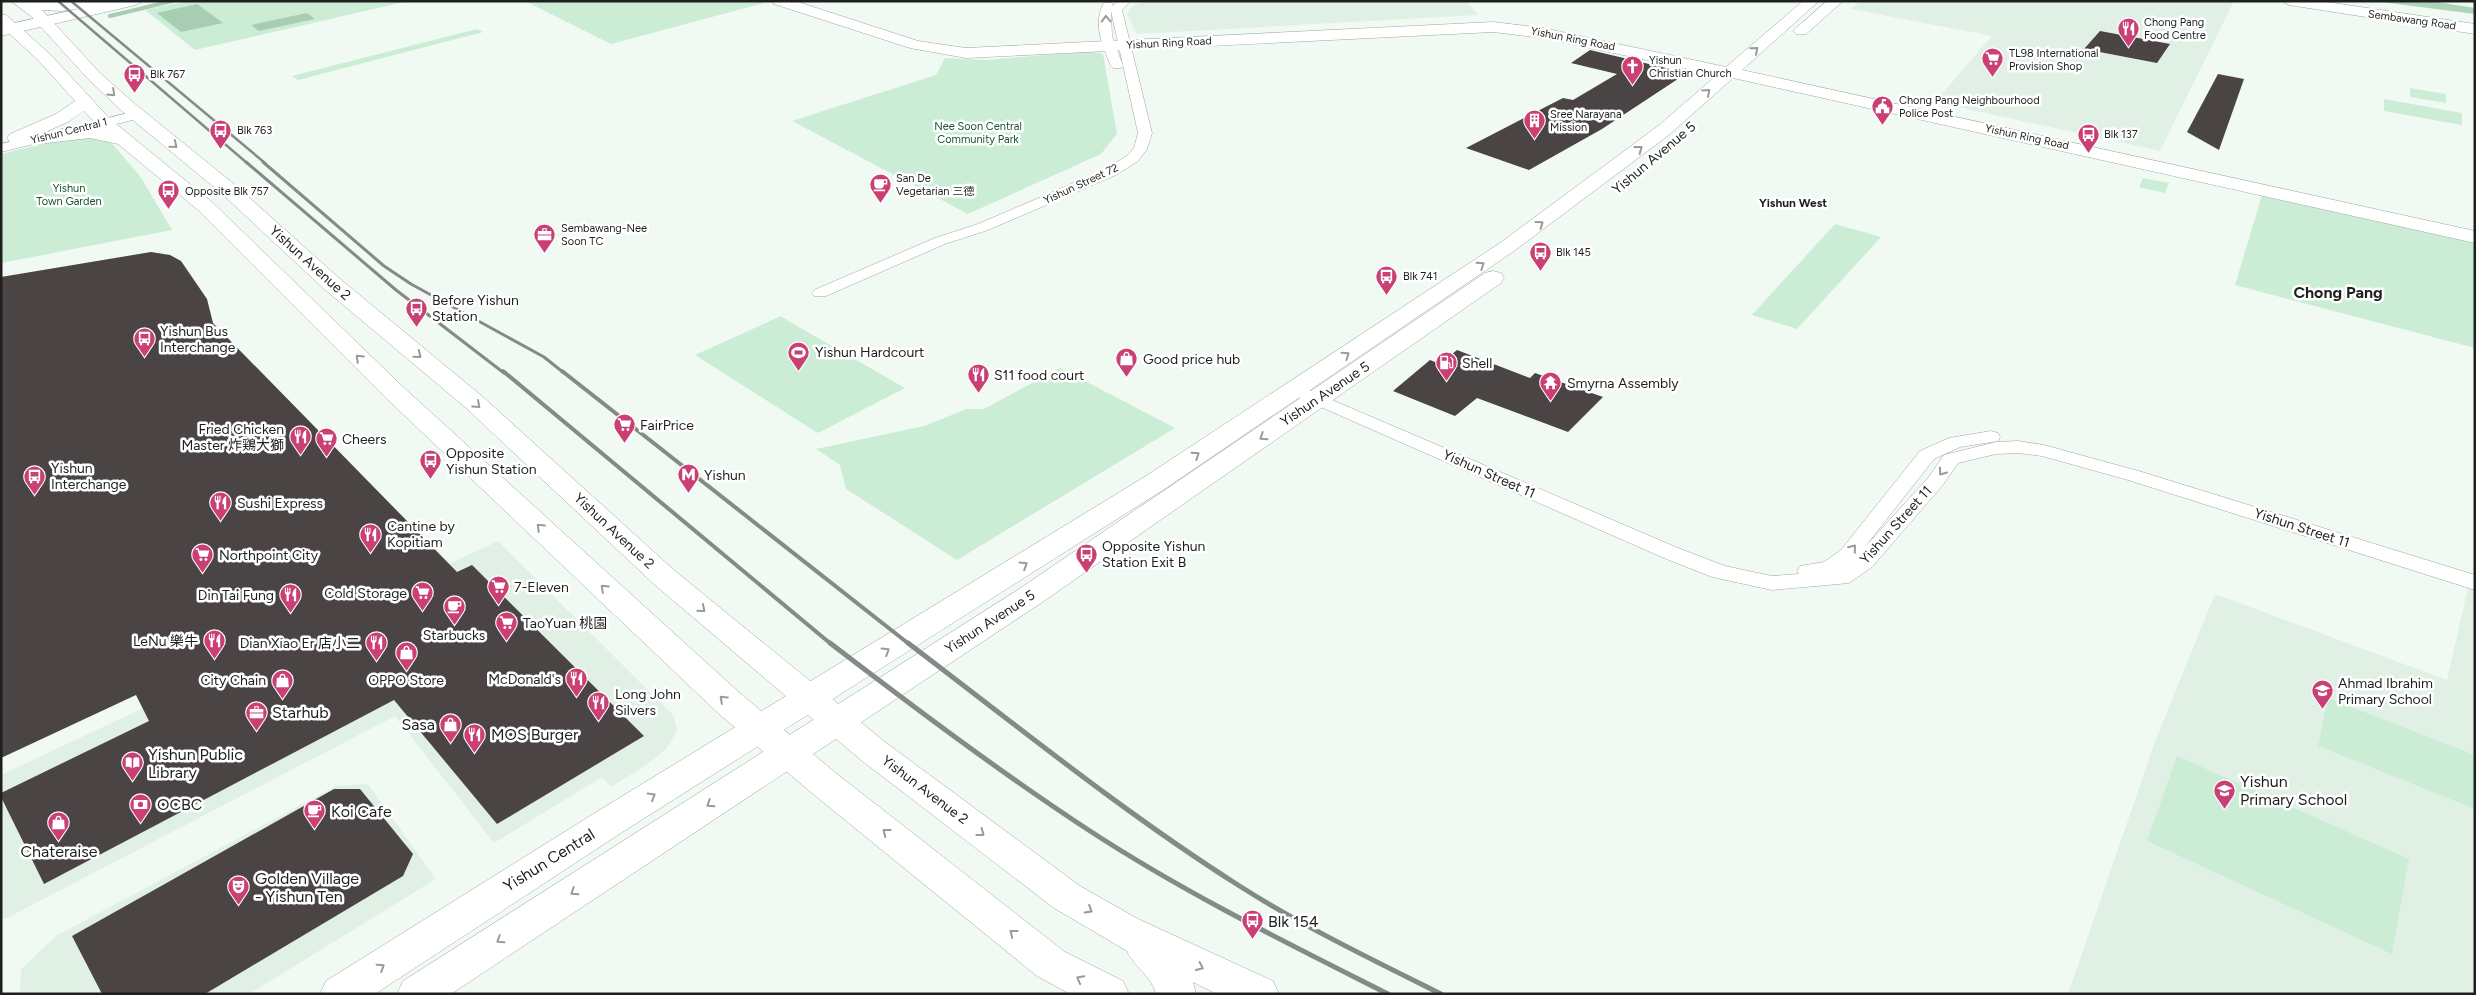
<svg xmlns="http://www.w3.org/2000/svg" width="2476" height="995" font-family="Figtree,'Noto Sans SC',sans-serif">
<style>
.built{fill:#e1f0e5}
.green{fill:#cbedd5}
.forest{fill:#add3b8}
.water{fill:#a7cdb3}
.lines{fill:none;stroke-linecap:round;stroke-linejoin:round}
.stream{stroke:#a7cdb3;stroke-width:4}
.building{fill:#4b4445}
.minor-casing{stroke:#9fa6a1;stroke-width:1}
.secondary-casing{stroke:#9fa6a1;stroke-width:1}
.primary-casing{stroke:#9fa6a1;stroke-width:1}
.minor{fill:#fff;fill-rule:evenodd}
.secondary{fill:#fff;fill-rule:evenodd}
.primary{fill:#fff;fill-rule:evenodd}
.rail-far3{stroke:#848a86;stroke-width:2.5}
.rail-far2{stroke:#848a86;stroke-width:3}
.rail-far1{stroke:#848a86;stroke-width:4}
.rail{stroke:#848a86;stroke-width:5}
.oneway{stroke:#999b9a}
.labels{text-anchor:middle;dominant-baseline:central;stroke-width:5;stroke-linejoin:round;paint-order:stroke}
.far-street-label{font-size:11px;fill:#1d201e;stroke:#fff}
.far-poi-label{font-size:11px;fill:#1d201e;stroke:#fff;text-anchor:start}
.far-park-label{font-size:11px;fill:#155331;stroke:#fff}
.far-neighbourhood-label{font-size:12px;font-weight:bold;fill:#1d201e;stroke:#fff}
.street-label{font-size:14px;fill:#1d201e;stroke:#fff}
.poi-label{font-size:14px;fill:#1d201e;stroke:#fff;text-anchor:start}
.quarter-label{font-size:16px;font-weight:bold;fill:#1d201e;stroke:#fff}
.near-poi-label{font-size:16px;fill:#1d201e;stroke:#fff;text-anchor:start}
.near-street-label{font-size:16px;fill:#1d201e;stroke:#fff}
</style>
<rect width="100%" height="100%" fill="#f1f9f3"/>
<g class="built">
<path d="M1145,1H1467L1478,15L1137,34L1127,14L1133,6Z"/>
<path d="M1860,1H2234L2160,151L1935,102L1992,36L1851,9Z"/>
<path d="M498,541L674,716L677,731L666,749L648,764L611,787L602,777L494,843L395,716L7,918H1V775Z"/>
<path d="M2468,588L2475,590V994H2068L2156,739L2215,594L2447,680Z"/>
<path d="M368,784L436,879L249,994H20L21,969L56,936L336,786Z"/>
</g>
<g class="green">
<path d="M187,1H402L404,2L195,50L145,10Z"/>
<path d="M525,1H756L764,3L611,44Z"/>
<path d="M477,29L483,32L298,80L292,76Z"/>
<path d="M1091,51L1103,54L1117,134L1101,154L968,214L792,121L936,75L945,58L987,60Z"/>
<path d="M2410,88L2446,94V103L2410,97Z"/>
<path d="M2384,99L2462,113V125L2384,111Z"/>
<path d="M107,138L140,176L172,230L1,263V154L64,139Z"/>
<path d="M2143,178L2169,183L2165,193L2139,187Z"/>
<path d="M2262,195L2475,243V348L2235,285Z"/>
<path d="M1835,224L1881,237L1797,329L1752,315Z"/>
<path d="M781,316L790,322L905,388L818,433L695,355Z"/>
<path d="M1060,368L1175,428L957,560L846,489L840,465L816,449L924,426L967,409H984Z"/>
<path d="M2328,698L2475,755V809L2318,746Z"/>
<path d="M2177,756L2409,859L2392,954L2147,841Z"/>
</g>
<path class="forest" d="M2374,1H2430L2475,8V14Z"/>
<g class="water">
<path d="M197,4L223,23L181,32L157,13Z"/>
<path d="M307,13L315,19L259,31L251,25Z"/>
</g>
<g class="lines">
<path class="stream" d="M110,16L172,1"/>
</g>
<g class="building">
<path d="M2100,31L2170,44L2157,63L2084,49Z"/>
<path d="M1590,50L1687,73L1602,129L1529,170L1466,148L1563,98L1573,100L1617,74L1571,63Z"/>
<path d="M2218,74L2244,79L2219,150L2187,132Z"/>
<path d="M151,252L170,255L181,261L207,299L213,323L457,572L472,565L644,736L497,824L394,700L44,884L1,797V793L149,721L136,695L1,758V277Z"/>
<path d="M1457,350L1530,378L1535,373L1603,397L1568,432L1477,398L1455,416L1393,391L1430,360L1440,364Z"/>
<path d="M334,789H360L413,854L403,876L205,994H102L72,936Z"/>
</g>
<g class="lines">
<defs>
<g id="minor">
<path d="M1119,1H1131L1122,10L1152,133L1147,149L1138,161L1116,175L988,230L945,244L826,296H814L812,293L814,290L935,238L978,224L1106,169L1128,155L1134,148L1138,133L1111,11L1112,36L1123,66L1121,68H1113L1111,66C1103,47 1092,23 1104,3H1112L1113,6Z"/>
<path d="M137,111L143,115L141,118L1,152V144Z"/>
<path d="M1304,388L1678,548L1725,566L1772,576L1799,574L1797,571L1800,566L1824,562L1841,550L1920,451L1949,438L1991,431L1998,433L2000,437L1998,441L1960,447L1934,459L1864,548L1928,478L1944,455L1996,442L2018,441L2044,445L2142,472L2475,575V590L2128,480L2042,456L2018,453L1996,454L1958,463L1942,486L1872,567L1849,583L1772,590L1712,577L1664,558L1298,397L1295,393L1298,389Z"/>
</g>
<g id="secondary">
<path d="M115,1H143L136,5L1,36V26Z"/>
<path d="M772,1H795L918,41L966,48L1493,22L1543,28L1726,67L1803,1H1819L1742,70L2475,231V243L1733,78L1670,134L1514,251L1166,488L624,831L375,994H320L326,981L598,811L1146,476L1500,243L1658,126L1717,75L1543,38L1493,32L966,58L910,48L774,4Z"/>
<path d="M1827,1H1843L1806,34H1796L1793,31L1796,28Z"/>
<path d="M1493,271L1501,273L1504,278L1501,283L1041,603L451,994H397L403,981L1019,589L1485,273Z"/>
</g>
<g id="primary">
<path d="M11,1H110L108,5L103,6L61,11L42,10L100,73L135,104L234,184L339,278L483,397L675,571L885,742L1080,886L1138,919L1273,981L1279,994H1217L1193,982L1196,994H1156C1151,975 1134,967 1127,951L1054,908L861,760L655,585L465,407L323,288L220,192L123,112L88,79L32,17Z"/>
<path d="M2282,1H2320L2475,24V34L2289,5Z"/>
<path d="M1,14L6,15L50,54L110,119L212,202L403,387L742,695L837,774L1065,952L1123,981L1129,994H1070L1037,976L813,794L718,713L385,397L198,210L118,144L90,138L38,144L32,143L29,139L16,143L10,142L7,138L10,134L56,114L75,101L38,60L1,26ZM84,111L100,128H80L43,133L68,122Z"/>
</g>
</defs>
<use href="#minor" class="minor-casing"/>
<use href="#secondary" class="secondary-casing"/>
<use href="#primary" class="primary-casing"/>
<use href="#minor" class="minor"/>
<use href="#secondary" class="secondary"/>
<use href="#primary" class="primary"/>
<g class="rail-far3">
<path d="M58,1L247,163"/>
<path d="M71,1L265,163"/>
</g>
<g class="rail-far2">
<path d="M246,162L396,290L504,373"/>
<path d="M263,162L384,266L411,284L544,357L564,373"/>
</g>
<g class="rail-far1">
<path d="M503,371L831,644"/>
<path d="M562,371L909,644"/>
</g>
<g class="rail">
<path d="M830,643C915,708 1000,772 1090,831C1185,893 1287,943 1388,994"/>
<path d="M908,643C1016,725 1123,812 1238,885C1302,926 1373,960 1441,994"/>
</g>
</g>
<defs><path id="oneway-chevron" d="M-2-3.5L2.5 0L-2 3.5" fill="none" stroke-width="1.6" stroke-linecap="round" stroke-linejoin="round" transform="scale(1.25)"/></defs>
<g class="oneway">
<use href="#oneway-chevron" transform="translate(1106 19) rotate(-92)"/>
<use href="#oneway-chevron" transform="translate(1755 50) rotate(-40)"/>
<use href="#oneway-chevron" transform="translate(1707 92) rotate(-42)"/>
<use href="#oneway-chevron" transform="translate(112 93) rotate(43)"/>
<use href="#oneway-chevron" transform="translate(174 145) rotate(39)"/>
<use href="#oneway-chevron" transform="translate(1639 149) rotate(-37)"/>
<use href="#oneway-chevron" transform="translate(1540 224) rotate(-36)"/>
<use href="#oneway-chevron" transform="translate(1481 265) rotate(-34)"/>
<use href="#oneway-chevron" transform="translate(418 355) rotate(39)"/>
<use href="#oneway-chevron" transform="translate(1346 355) rotate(-34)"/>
<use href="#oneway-chevron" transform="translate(359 358) rotate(-136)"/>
<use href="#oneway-chevron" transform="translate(477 405) rotate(42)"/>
<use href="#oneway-chevron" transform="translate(1263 437) rotate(146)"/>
<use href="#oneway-chevron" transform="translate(1196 455) rotate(-34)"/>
<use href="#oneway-chevron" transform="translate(1942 472) rotate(126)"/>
<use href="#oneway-chevron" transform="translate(540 527) rotate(-136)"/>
<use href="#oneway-chevron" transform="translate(1853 548) rotate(-51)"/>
<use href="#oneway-chevron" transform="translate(1024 565) rotate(-32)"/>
<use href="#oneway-chevron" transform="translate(604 588) rotate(-137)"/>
<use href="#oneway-chevron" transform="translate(702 609) rotate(40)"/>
<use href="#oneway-chevron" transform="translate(886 651) rotate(-32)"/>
<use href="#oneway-chevron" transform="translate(723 699) rotate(-137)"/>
<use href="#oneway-chevron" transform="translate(652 796) rotate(-31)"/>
<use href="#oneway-chevron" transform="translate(710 804) rotate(147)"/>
<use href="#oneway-chevron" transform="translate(886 832) rotate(-142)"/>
<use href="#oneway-chevron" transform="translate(981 833) rotate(37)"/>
<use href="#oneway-chevron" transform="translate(574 892) rotate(147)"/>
<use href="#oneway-chevron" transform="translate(1089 910) rotate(31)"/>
<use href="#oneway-chevron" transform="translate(1013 933) rotate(-142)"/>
<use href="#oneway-chevron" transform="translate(500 940) rotate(147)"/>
<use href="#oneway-chevron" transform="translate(381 967) rotate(-33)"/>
<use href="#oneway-chevron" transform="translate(1200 967) rotate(25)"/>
<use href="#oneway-chevron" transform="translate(1080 979) rotate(-152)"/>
</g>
<defs>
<symbol id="restaurant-pin" viewBox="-11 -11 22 30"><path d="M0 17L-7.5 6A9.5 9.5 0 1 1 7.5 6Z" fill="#ca3f74" stroke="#fff"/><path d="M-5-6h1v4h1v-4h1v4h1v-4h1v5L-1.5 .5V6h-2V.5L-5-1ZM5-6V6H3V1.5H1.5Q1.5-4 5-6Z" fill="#fff"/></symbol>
<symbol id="supermarket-pin" viewBox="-11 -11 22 30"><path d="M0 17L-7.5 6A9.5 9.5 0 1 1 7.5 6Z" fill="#ca3f74" stroke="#fff"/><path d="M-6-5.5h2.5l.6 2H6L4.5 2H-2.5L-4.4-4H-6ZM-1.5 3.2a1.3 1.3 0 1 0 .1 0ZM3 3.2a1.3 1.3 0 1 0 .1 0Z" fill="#fff"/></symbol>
<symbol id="church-pin" viewBox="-11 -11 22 30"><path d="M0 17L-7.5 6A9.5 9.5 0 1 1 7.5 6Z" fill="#ca3f74" stroke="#fff"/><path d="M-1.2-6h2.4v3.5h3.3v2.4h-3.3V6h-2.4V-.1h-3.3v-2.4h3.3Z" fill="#fff"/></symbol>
<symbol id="bus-pin" viewBox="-11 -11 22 30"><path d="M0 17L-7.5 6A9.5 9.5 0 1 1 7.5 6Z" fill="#ca3f74" stroke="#fff"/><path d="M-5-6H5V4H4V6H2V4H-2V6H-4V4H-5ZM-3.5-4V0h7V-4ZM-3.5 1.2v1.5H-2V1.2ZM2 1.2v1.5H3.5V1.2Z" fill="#fff"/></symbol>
<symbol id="civic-pin" viewBox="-11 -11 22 30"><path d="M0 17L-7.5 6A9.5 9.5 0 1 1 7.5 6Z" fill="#ca3f74" stroke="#fff"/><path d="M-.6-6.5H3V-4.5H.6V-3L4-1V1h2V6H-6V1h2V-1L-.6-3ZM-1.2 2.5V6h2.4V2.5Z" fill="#fff"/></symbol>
<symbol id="building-pin" viewBox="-11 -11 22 30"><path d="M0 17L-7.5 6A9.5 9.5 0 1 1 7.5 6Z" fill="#ca3f74" stroke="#fff"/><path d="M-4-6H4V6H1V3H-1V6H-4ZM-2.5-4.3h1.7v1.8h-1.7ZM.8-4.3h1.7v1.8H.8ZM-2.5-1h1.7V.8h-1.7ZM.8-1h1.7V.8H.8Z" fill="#fff"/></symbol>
<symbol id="cafe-pin" viewBox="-11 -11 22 30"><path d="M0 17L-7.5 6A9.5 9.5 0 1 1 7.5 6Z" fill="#ca3f74" stroke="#fff"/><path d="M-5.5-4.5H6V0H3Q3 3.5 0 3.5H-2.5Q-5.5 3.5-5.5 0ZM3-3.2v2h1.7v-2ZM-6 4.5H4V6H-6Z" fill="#fff"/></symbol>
<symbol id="office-pin" viewBox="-11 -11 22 30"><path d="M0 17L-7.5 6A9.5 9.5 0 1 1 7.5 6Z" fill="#ca3f74" stroke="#fff"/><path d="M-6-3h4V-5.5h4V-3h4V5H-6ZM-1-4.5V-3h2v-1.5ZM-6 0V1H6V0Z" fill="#fff"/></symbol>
<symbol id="stadium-pin" viewBox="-11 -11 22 30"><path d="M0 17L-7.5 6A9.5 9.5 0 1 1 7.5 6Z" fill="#ca3f74" stroke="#fff"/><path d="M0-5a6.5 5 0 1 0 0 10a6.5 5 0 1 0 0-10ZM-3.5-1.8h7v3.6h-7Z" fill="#fff"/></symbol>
<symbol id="shop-pin" viewBox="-11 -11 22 30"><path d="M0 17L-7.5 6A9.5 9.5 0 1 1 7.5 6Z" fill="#ca3f74" stroke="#fff"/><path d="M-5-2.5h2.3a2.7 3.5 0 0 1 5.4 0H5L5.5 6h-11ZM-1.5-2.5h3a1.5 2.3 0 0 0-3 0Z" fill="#fff"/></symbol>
<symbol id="fuel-pin" viewBox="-11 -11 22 30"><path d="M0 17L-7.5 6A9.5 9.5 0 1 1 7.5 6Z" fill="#ca3f74" stroke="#fff"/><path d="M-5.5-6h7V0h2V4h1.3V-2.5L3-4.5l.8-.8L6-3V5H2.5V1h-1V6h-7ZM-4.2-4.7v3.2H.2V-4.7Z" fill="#fff"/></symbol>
<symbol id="temple-pin" viewBox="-11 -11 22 30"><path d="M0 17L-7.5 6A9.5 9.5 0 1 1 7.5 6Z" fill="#ca3f74" stroke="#fff"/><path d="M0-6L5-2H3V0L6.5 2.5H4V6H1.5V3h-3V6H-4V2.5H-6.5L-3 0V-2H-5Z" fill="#fff"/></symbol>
<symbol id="metro-pin" viewBox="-11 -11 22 30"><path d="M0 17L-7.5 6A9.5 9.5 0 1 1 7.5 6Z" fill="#ca3f74" stroke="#fff"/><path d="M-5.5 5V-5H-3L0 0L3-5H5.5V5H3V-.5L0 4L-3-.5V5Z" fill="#fff"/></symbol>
<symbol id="school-pin" viewBox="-11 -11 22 30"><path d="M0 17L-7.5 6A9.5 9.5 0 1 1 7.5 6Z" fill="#ca3f74" stroke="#fff"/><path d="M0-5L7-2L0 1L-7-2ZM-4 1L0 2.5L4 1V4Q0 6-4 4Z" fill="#fff"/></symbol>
<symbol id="library-pin" viewBox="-11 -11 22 30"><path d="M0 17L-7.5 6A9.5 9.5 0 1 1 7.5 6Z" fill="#ca3f74" stroke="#fff"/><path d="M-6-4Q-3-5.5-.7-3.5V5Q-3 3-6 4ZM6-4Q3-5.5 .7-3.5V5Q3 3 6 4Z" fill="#fff"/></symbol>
<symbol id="bank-pin" viewBox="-11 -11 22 30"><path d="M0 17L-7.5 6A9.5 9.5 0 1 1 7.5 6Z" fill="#ca3f74" stroke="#fff"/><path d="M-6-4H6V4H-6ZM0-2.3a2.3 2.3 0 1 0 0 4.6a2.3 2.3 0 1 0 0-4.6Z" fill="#fff"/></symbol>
<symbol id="theatre-pin" viewBox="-11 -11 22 30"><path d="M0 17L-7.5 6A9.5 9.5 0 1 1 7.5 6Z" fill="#ca3f74" stroke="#fff"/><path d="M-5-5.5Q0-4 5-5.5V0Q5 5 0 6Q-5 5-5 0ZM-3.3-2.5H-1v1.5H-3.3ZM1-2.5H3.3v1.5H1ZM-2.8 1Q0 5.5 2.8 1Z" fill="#fff"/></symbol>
</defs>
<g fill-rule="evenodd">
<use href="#restaurant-pin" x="2116" y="16" width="25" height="34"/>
<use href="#supermarket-pin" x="1980" y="46" width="25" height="34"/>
<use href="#church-pin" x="1620" y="54" width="25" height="34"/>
<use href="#bus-pin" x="122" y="62" width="25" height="34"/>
<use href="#civic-pin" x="1870" y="94" width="25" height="34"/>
<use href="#building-pin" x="1522" y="108" width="25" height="34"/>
<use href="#bus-pin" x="208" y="118" width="25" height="34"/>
<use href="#bus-pin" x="2076" y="122" width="25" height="34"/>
<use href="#cafe-pin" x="868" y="172" width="25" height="34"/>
<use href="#bus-pin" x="156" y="178" width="25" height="34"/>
<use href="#office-pin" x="532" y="222" width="25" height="34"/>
<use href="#bus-pin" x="1528" y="240" width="25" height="34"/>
<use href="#bus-pin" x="1374" y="264" width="25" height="34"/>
<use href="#bus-pin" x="404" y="296" width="25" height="34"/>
<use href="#bus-pin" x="132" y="326" width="25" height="34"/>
<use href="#stadium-pin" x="786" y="340" width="25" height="34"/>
<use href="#shop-pin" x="1114" y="346" width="25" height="34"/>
<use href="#fuel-pin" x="1434" y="350" width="25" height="34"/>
<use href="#restaurant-pin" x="966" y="362" width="25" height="34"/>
<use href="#temple-pin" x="1538" y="370" width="25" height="34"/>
<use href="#supermarket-pin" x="612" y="412" width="25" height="34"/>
<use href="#restaurant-pin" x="288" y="424" width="25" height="34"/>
<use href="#supermarket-pin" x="314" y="426" width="25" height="34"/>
<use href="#bus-pin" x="418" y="448" width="25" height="34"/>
<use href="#metro-pin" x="676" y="462" width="25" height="34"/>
<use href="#bus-pin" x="22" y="464" width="25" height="34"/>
<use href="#restaurant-pin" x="208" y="490" width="25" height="34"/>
<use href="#restaurant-pin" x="358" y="522" width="25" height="34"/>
<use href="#bus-pin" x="1074" y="542" width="25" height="34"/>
<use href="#supermarket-pin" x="190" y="542" width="25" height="34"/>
<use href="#supermarket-pin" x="486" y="574" width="25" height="34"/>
<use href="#supermarket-pin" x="410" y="580" width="25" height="34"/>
<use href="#restaurant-pin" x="278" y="582" width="25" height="34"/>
<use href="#cafe-pin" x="442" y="594" width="25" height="34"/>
<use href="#supermarket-pin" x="494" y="610" width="25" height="34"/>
<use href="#restaurant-pin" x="202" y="628" width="25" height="34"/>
<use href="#restaurant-pin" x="364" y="630" width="25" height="34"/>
<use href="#shop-pin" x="394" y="640" width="25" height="34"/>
<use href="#restaurant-pin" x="564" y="666" width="25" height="34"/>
<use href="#shop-pin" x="270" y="668" width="25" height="34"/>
<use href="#school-pin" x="2310" y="678" width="25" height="34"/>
<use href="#restaurant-pin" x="586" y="690" width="25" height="34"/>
<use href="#office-pin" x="244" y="700" width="25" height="34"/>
<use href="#shop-pin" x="438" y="712" width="25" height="34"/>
<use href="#restaurant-pin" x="462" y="722" width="25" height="34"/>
<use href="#library-pin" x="120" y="750" width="25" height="34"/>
<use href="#school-pin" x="2212" y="778" width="25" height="34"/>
<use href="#bank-pin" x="128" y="792" width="25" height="34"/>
<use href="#cafe-pin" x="302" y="798" width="25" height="34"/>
<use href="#shop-pin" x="46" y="810" width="25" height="34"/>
<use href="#theatre-pin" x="226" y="874" width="25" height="34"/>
<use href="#bus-pin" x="1240" y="908" width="25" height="34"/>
</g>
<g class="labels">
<g class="far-street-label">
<text transform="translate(2412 20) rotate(8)">Sembawang Road</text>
<text transform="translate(1573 39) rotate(11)">Yishun Ring Road</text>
<text transform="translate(1169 43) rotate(-3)">Yishun Ring Road</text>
<text transform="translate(69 131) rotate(-14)">Yishun Central 1</text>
<text transform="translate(2027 137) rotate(12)">Yishun Ring Road</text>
<text transform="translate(1081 184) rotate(-25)">Yishun Street 72</text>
</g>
<g class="far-poi-label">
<text x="2144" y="22">Chong Pang<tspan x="2144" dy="13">Food Centre</tspan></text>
<text x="2009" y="53">TL98 International<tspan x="2009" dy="13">Provision Shop</tspan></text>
<text x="1649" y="60">Yishun<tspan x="1649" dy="13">Christian Church</tspan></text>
<text x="150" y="74">Blk 767</text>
<text x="1899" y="100">Chong Pang Neighbourhood<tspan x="1899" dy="13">Police Post</tspan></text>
<text x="1550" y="114">Sree Narayana<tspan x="1550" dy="13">Mission</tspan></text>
<text x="237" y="130">Blk 763</text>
<text x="2104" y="134">Blk 137</text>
<text x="896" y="178">San De<tspan x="896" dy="13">Vegetarian 三德</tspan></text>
<text x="185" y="191">Opposite Blk 757</text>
<text x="561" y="228">Sembawang-Nee<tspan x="561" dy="13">Soon TC</tspan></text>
<text x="1556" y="252">Blk 145</text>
<text x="1403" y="276">Blk 741</text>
</g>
<g class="far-park-label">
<text x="978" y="126">Nee Soon Central<tspan x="978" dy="13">Community Park</tspan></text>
<text x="69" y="188">Yishun<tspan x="69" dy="13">Town Garden</tspan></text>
</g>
<g class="far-neighbourhood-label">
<text x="1793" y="203">Yishun West</text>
</g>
<g class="street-label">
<text transform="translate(1654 158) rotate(-40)">Yishun Avenue 5</text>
<text transform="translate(310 263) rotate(42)">Yishun Avenue 2</text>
<text transform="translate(1325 394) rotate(-34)">Yishun Avenue 5</text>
<text transform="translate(1489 474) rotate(24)">Yishun Street 11</text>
<text transform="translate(1896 525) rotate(-48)">Yishun Street 11</text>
<text transform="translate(2302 528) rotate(18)">Yishun Street 11</text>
<text transform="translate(614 531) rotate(43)">Yishun Avenue 2</text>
<text transform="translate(990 622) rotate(-33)">Yishun Avenue 5</text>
<text transform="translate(925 790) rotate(37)">Yishun Avenue 2</text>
</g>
<g class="poi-label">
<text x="432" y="300">Before Yishun<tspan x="432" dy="16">Station</tspan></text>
<text x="160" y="331">Yishun Bus<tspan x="160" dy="16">Interchange</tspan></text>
<text x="815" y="352">Yishun Hardcourt</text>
<text x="1143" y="359">Good price hub</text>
<text x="1462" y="363">Shell</text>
<text x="994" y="375">S11 food court</text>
<text x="1567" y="383">Smyrna Assembly</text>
<text x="640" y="425">FairPrice</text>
<text x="284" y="429" text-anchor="end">Fried Chicken<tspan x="284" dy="16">Master 炸鶏大獅</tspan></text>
<text x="342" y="439">Cheers</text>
<text x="446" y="453">Opposite<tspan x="446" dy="16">Yishun Station</tspan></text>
<text x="51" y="468">Yishun<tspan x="51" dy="16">Interchange</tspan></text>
<text x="704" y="475">Yishun</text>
<text x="237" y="503">Sushi Express</text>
<text x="387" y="526">Cantine by<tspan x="387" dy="16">Kopitiam</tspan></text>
<text x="1102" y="546">Opposite Yishun<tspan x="1102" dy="16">Station Exit B</tspan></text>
<text x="219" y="555">Northpoint City</text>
<text x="514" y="587">7-Eleven</text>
<text x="407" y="593" text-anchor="end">Cold Storage</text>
<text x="274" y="595" text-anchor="end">Din Tai Fung</text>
<text x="523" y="623">TaoYuan 桃園</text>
<text x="454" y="635" text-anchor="middle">Starbucks</text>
<text x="198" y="641" text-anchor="end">LeNu 樂牛</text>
<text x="360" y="643" text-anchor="end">Dian Xiao Er 店小二</text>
<text x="561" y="679" text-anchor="end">McDonald's</text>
<text x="266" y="680" text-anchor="end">City Chain</text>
<text x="406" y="680" text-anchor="middle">OPPO Store</text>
<text x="2338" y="683">Ahmad Ibrahim<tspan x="2338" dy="16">Primary School</tspan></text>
<text x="615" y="694">Long John<tspan x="615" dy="16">Silvers</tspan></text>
</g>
<g class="quarter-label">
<text x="2338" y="292">Chong Pang</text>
</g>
<g class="near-poi-label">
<text x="272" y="712">Starhub</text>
<text x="435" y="724" text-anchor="end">Sasa</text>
<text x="491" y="734">MOS Burger</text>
<text x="148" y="754">Yishun Public<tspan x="148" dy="18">Library</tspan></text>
<text x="2240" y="781">Yishun<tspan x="2240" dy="18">Primary School</tspan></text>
<text x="157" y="804">OCBC</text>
<text x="331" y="811">Koi Cafe</text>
<text x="59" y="851" text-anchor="middle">Chateraise</text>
<text x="255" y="878">Golden Village<tspan x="255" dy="18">- Yishun Ten</tspan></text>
<text x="1268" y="921">Blk 154</text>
</g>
<g class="near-street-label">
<text transform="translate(549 860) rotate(-32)">Yishun Central</text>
</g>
</g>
<rect width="2476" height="995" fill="none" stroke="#1d201e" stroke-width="5"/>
</svg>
